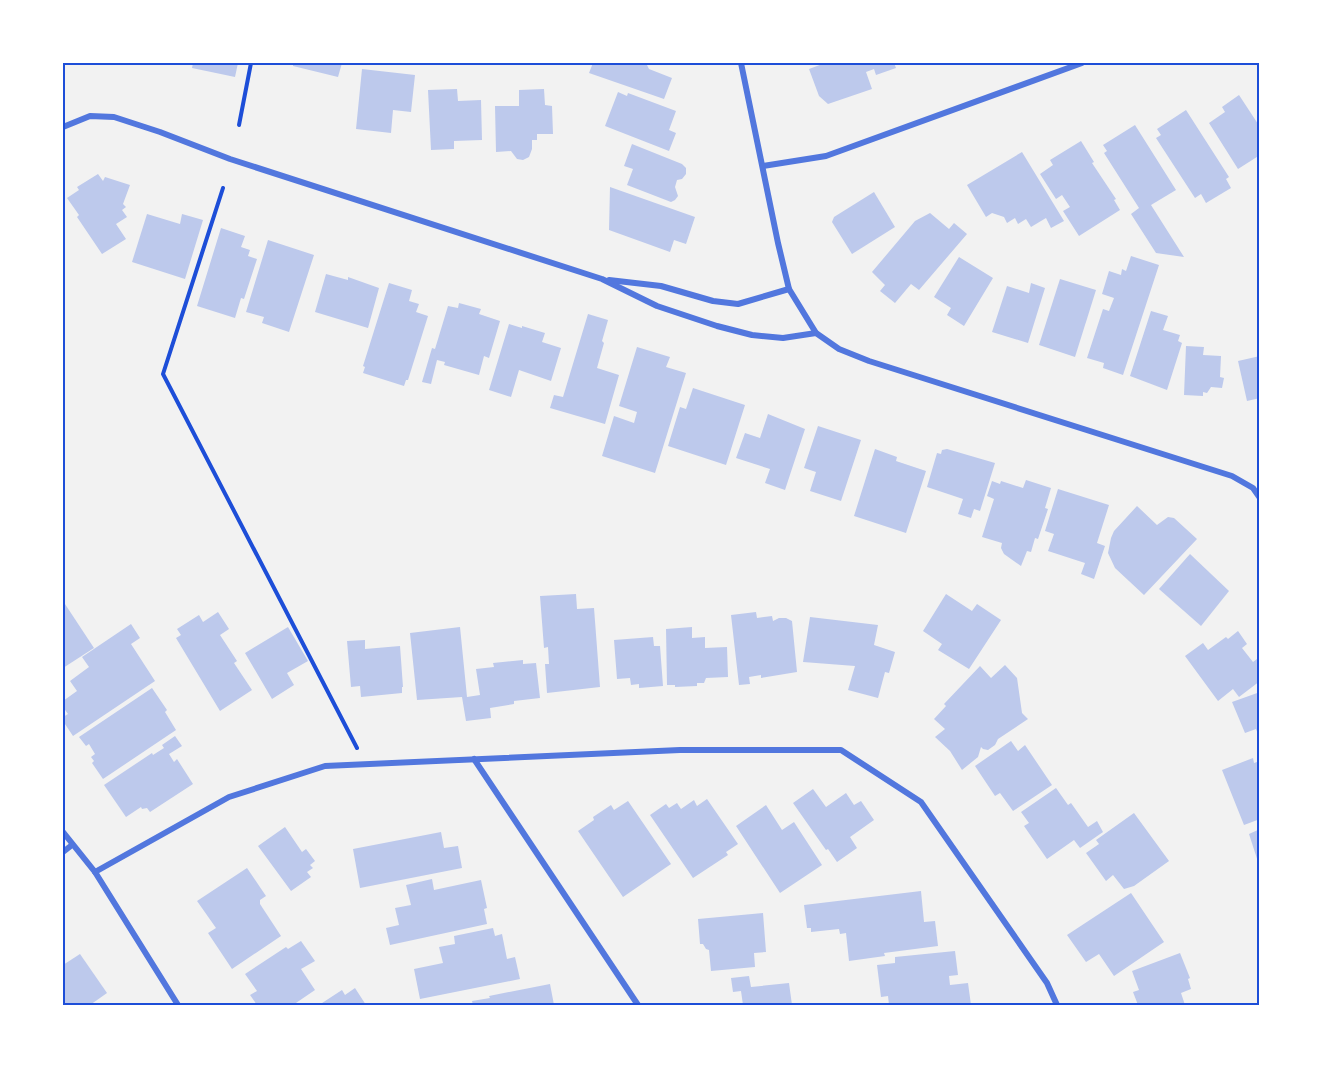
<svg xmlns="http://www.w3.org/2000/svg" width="1323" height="1068" font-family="'Alegreya Sans',sans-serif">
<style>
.building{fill:#bdc9ec}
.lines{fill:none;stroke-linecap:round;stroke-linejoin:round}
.path{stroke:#1d4ed8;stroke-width:4}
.minor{stroke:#5277de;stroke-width:6}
.neatline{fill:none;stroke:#1d4ed8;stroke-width:2}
</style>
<rect width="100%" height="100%" fill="#f2f2f2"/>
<g class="building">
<path d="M193,63H238L235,77L192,68Z"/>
<path d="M293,63H342L338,77L293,66Z"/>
<path d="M593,63H646L649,69L672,78L664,99L589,73Z"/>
<path d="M825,63H894L896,68L876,75L874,69L866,72L872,89L828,104L819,96L809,69Z"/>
<path d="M362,69L415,75L411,112L393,110L391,133L356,129Z"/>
<path d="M457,89L458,101L481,100L482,140L454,141V149L431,150L428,90Z"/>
<path d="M544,89L545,105L552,106L553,134H537V140H532V149L529,157L523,160L517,159L511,151L496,152L495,106H519V90Z"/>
<path d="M618,92L627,96L628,93L676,111L669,130L676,133L669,151L605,126Z"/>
<path d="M1239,95L1260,127V155L1238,169L1209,123L1225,112L1222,107Z"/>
<path d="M1186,110L1229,177L1226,179L1231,188L1206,203L1201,194L1195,198L1156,138L1161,135L1157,129Z"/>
<path d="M1135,125L1176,190L1151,205L1184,257L1156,253L1131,214L1139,208L1104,153L1107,151L1103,145Z"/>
<path d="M1081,141L1094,162L1092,163L1116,199L1114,200L1120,210L1079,236L1063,211L1070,207L1062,195L1056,199L1040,174L1053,165L1050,160Z"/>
<path d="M632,144L682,164L686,168V174L682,179L677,180L675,187L678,196L675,200L671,202L627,185L633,169L624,166Z"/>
<path d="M1022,152L1064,221L1051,228L1046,218L1031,227L1026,219L1018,224L1015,218L1007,223L1004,217L992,213L986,217L967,185Z"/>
<path d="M98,174L103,181L105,177L130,185L123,204L126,207L122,210L127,217L116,224L126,239L102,254L77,217L79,215L67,198L79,190L77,187Z"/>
<path d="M610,187L695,217L686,244L674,240L670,252L609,230Z"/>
<path d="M874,192L895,227L852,254L832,222L834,217Z"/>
<path d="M930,213L949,229L954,223L967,234L919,290L911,284L895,303L880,291L885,285L872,272L915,221Z"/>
<path d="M147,214L180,224L182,214L203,220L185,279L132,262Z"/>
<path d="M221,228L245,236L241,247L250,250L248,256L257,259L244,299L241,298L235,318L197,306Z"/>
<path d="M268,240L314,255L289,332L262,323L264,317L246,312Z"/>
<path d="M1131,256L1159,265L1123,375L1103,368L1104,363L1087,358L1103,309L1109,311L1114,298L1102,294L1109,271L1121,275L1122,269L1126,271Z"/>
<path d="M959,257L993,278L964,326L947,315L951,308L934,297Z"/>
<path d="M326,274L348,280V277L379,288L368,328L315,312Z"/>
<path d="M1060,279L1096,290L1075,357L1039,345Z"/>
<path d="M389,283L412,290L409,301L419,304L416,312L428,316L408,380H406L404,386L363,373L365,367L363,366Z"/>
<path d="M1031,283L1045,288L1028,343L992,332L1007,286L1029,293Z"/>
<path d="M459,303L481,309L479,314L500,321L489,358L484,356L479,375L444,365L445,362L437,360L431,384L422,382L432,348L435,349L448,306L458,308Z"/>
<path d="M1151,311L1168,316L1163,330L1180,335L1178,341L1182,343L1167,390L1130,376Z"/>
<path d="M588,314L608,320L602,341L604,343L597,368L619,375L605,424L550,408L554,395L563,397Z"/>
<path d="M509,324L522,328V326L545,333L542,342L561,348L551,381L519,370L511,397L489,390Z"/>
<path d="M1186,346L1204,347L1203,355L1221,356L1220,377L1224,378L1222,388L1211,387L1207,393L1203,392V396L1184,395Z"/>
<path d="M637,347L670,357L666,367L686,373L655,473L602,456L614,416L634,423L637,412L619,406Z"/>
<path d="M1260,356V398L1247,401L1238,361Z"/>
<path d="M693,388L745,405L726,465L668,446L680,407L686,409Z"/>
<path d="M768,414L805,429L785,490L765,483L770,469L736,458L745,433L760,438Z"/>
<path d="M818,426L861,440L841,501L810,491L816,472L804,468Z"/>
<path d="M875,449L897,457L896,461L926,471L906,533L854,516Z"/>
<path d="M947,449L995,463L980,511L974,509L971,518L958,514L963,499L927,487L937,453L941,454L942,450Z"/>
<path d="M1026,480L1051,488L1045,508L1048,509L1038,539L1035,538L1031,552L1027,551L1021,566L1004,554L1001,548L1002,543L982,537L994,499L987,496L992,481L1000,484L1001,481L1023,488Z"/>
<path d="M1058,489L1109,505L1097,543L1105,546L1094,579L1081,574L1085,563L1048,551L1054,534L1045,531Z"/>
<path d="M1137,506L1157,525L1168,517L1174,518L1197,539L1144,595L1115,568L1108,553L1111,538L1114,531Z"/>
<path d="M1190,554L1229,591L1201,626L1159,589Z"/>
<path d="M576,594L577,609L594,608L600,687L547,693L545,664H549L548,647L544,648L540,596Z"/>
<path d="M946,594L972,611L977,604L1001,620L969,669L938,650L942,644L923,631Z"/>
<path d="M63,601L94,648L63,668Z"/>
<path d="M218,612L229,629L220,635L237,661L234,663L252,690L220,711L176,638L181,635L177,629L199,615L203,622Z"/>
<path d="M756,612L757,618L772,616L773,621L779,618H786L792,621L797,672L761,678V675L749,677L750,684L739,685L731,615Z"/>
<path d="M810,617L878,625L874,645L895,652L889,673L885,672L878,698L848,690L855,666L803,662Z"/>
<path d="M131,624L140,638L131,644L155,681L73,736L63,721V717L68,714L63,707V701L77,691L70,681L89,667L82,657Z"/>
<path d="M288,627L308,661L287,673L294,685L272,699L245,653Z"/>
<path d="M460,627L467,697L480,695L476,669L494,667L493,663L523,660V664L536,663L540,698L514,701V704L490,708L491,718L466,721L462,697L417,700L410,633Z"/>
<path d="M692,627V638L705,637V648L727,647L728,677L706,678L704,683H697V686L675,687V685H667L666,629Z"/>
<path d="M1238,631L1247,644L1242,648L1253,662L1257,659L1260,663V681L1239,697L1233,689L1218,701L1185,656L1203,643L1208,650L1226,637L1228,639Z"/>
<path d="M653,637L654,646H660L663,686L639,688V684L631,685L630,678L617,679L614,640Z"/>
<path d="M365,640V649L400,646L403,687H402V693L361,697L360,686L351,687L347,641Z"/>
<path d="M1005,665L1017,678L1022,713L1028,719L998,739L995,745L988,750L983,749L981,747L978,757L962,770L950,751L935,737L945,729L934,719L946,706L944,704L980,666L991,678Z"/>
<path d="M152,688L167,710L165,712L176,730L103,779L92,763L94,761L91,757L95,754L89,744L86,746L79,737Z"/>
<path d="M1260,692V739L1256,729L1245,733L1232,702Z"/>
<path d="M175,736L182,746L169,754L174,762L177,759L193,784L150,812L147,808L142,809L141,807L126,817L104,785L152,753L153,755L164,748L162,745Z"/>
<path d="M1011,741L1018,751L1025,745L1052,785L1013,811L1000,793L995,796L975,766Z"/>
<path d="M1253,758L1254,763L1260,761V819L1244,825L1222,770Z"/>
<path d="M1056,788L1068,805L1071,803L1088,827L1097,821L1103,832L1080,848L1074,840L1047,859L1024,826L1029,823L1021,812Z"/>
<path d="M813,789L826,807L846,793L854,805L861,801L874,820L850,837L857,848L837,862L828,849L826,850L793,803Z"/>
<path d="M707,799L738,844L726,852L728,855L693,878L650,815L666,804L669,808L677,803L681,809L694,800L697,806Z"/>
<path d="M628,801L671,864L623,897L578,831L594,820L593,817L611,805L614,810Z"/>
<path d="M766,805L782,830L794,822L822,865L780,893L736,826Z"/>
<path d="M1134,813L1169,861L1134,886L1124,889L1113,875L1106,881L1086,853L1099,844L1096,840Z"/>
<path d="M285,827L302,852L306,849L315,861L310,865L313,868L307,872L311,877L291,891L258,846Z"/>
<path d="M1260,829V868L1249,834Z"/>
<path d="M441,832L444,848L458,846L462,868L360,888L353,849Z"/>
<path d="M247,868L266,896L260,900V904L281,936L232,969L208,933L216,928L197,901Z"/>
<path d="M432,879L434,890L481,880L487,908L484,909L487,924L390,945L386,928L399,925L395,908L411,905L406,885Z"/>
<path d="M921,891L924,922L935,921L938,946L884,953L885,956L849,961L846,933L840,934L839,929L811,932V928H807L804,905Z"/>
<path d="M1131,893L1164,942L1114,976L1099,954L1086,962L1067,935Z"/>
<path d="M763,913L766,952L754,953L755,967L711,971L709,950L706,949L703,944H700L698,919Z"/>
<path d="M493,928L495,936L502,934L507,959L515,957L520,979L420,999L414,969L443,963L439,947L455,944L454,936Z"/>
<path d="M301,941L315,961L301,969L315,990L293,1005H257L250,995L257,991L245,974L286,947L288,949Z"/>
<path d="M955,951L958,975L949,976L950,985L968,983L971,1005H889L888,996L881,997L877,965L895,963V957Z"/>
<path d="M1180,953L1190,978L1188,979L1191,989L1181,993L1185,1005H1138L1133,992L1139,990L1132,971Z"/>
<path d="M80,954L107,993L90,1005H63V965Z"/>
<path d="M749,976L751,987L789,983L792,1005H743L741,991L733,992L731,978Z"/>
<path d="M550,984L554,1005H473L472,1001L490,998L489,996Z"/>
<path d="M355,988L366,1005H319L342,990L345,995Z"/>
</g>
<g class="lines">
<g class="path">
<path d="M239,125L251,63"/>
<path d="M223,188L163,374L357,748"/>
</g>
<g class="minor">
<path d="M741,63L778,243L789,289L816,333L839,349L869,361L1232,476L1253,488L1260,498"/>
<path d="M63,127L90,116L114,117L160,132L230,159L602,279L657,306L717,326L752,335L783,338L816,333"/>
<path d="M763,166L826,156L1082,63"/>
<path d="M609,280L661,286L713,301L738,304L789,289"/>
<path d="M474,759L638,1005"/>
<path d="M63,832L95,872L178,1005"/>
<path d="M63,852L72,845"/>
<path d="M95,872L229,797L325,766L680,750H841L921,802L1047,983L1057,1005"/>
</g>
</g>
<rect width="1323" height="1068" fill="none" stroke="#ffffff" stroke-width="129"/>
<rect x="64" y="64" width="1194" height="940" class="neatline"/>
</svg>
